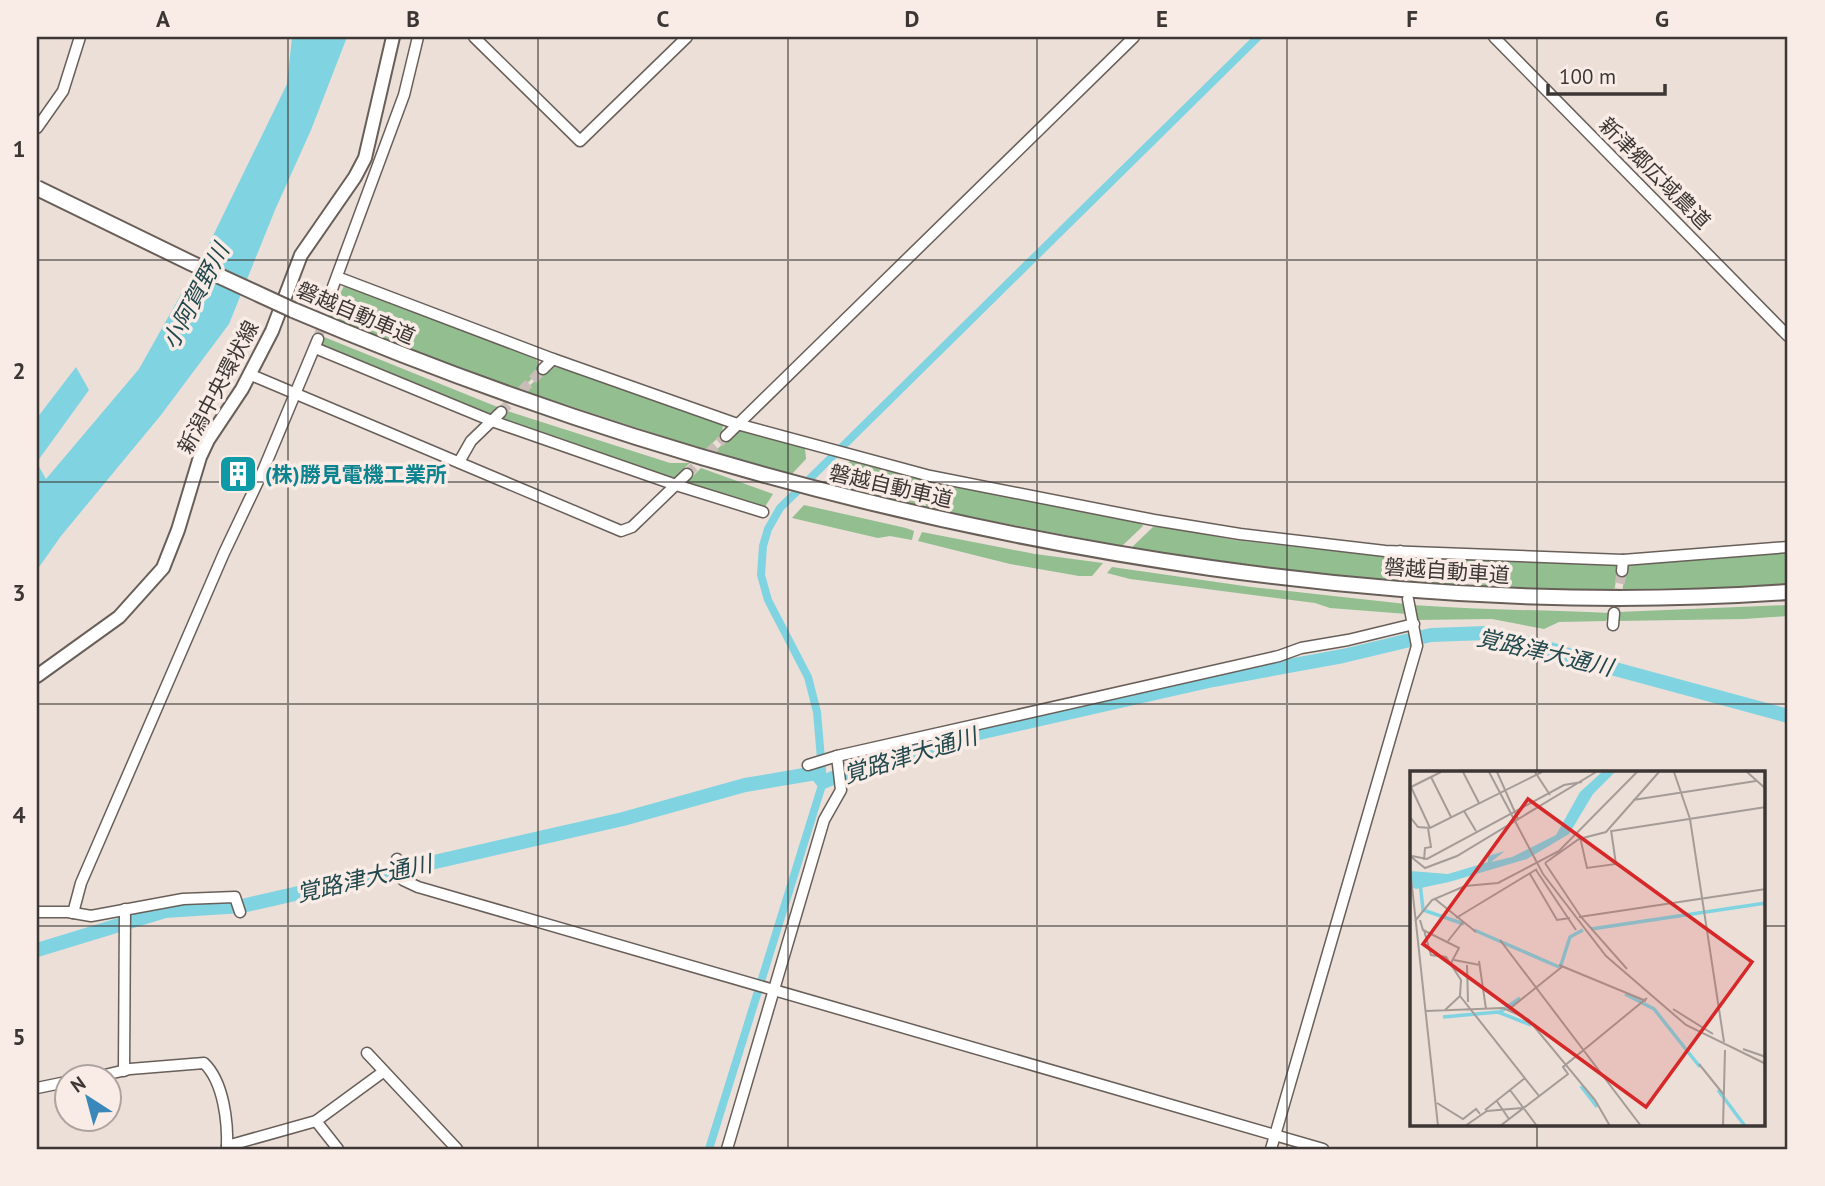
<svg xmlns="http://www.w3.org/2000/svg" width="1825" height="1186" font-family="'PT Sans','Noto Sans JP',sans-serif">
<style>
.green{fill:#92be90}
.water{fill:#80d4e1}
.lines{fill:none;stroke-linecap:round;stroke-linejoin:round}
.canal{stroke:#80d4e1;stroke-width:8}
.river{stroke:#80d4e1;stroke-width:14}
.minor-tunnel{stroke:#c8bdb7;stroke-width:10;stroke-dasharray:10 5;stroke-linecap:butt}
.minor-casing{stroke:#695f59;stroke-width:13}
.major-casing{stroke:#695f59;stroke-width:16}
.highway-casing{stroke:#695f59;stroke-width:18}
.minor{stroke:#fff;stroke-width:10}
.major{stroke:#fff;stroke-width:12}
.highway{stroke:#fff;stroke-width:14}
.highway-bridge-casing{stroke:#695f59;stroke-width:18;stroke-linecap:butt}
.highway-bridge{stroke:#fff;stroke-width:14}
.grid{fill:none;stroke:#3c3735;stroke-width:2;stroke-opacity:0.55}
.labels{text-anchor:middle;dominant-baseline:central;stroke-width:7;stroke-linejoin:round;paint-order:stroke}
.street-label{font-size:21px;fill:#3c3735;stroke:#f9ece6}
.culture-label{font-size:21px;font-weight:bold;fill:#0d838f;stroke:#f9ece6;text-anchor:start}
.water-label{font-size:23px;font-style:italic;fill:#20484d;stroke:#f9ece6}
.inset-river{fill:none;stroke:#80d4e1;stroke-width:3.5}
.inset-road{fill:none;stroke:#a59c97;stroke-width:2}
.view{fill:#d62828;fill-opacity:0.15;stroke:#d62828;stroke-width:3.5}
.inset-edge{fill:none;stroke:#3c3735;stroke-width:3.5}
.neatline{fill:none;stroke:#3c3735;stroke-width:2.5}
.grid-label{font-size:23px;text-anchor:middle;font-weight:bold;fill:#3c3735}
</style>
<rect width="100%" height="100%" fill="#ebdfd8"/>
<g class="green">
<path d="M344,286H349L536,359C542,373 529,381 520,390L420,354L329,316Z"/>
<path d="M324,337L500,408L489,419L319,347Z"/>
<path d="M551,366L581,373L720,422L723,426L721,435L705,450L524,391Z"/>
<path d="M507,411L670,463H690L675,477L672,478L495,421Z"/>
<path d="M740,428L805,448L806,459L790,476L775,474L714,452Z"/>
<path d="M850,461L926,481L921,511L826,487Z"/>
<path d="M701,468L773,494L763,510L685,484Z"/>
<path d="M932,481L1140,520L1143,526L1122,546L925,508Z"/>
<path d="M804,505L906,528L914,531L912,540L890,536L878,538L792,518Z"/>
<path d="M1162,526L1234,540L1396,558L1399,585L1129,550L1153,527Z"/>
<path d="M922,532L1035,554L1103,563L1092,576H1079L1010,564L918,541Z"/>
<path d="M1788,552V585L1622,592L1627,563Z"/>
<path d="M1412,556L1619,563L1614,592L1483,590L1480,580H1457L1454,588L1411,585L1408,560Z"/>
<path d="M1112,567L1251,587L1406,604L1407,614L1330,608L1315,603L1130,579L1107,573Z"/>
<path d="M1413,605C1479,610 1544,610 1610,613L1606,621L1559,622L1544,629L1492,619L1416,620Z"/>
<path d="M1788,605V616L1744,619L1616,621L1618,612Z"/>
</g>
<g class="water">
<path d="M292,37H347L311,130L275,210L229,324L161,415L61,536L37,570V463L46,479L139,369L208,246L287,84Z"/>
<path d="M76,367L89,390L37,462V418Z"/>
</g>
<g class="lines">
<path class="canal" d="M709,1149L823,782L817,712L808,677L768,600L761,575L763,546L768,529L780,508L1258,37"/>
<path class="river" d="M37,950L165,911L242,906L623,819L745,785L816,773L823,782L870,763L979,733L1213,680L1343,656L1431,635L1486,633L1544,647L1593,663L1788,716"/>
<g class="minor-tunnel">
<path d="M318,339L331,292"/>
<path d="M501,412L543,369"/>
<path d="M687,474L726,436"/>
<path d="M1404,568L1408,595"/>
<path d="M1614,613L1622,571"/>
</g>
<defs>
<g id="minor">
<path d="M474,37L580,141L687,37"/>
<path d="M1494,37L1788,336"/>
<path d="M37,128L63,91L80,37"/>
<path d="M337,277L553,359L737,424L930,476L1154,520L1240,534L1385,551L1623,560L1788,547"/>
<path d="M331,292L404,95L418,37"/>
<path d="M315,348L492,421L676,485L763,512"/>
<path d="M543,369L553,359"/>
<path d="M249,374L621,531L632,527L687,474"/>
<path d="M726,436L1134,37"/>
<path d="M459,462L471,441L501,412"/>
<path d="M1400,551L1404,568"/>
<path d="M1622,571L1623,560"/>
<path d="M1613,625L1614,613"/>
<path d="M808,765L837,756L1279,656L1301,648L1348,640L1414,624"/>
<path d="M397,859L403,880L418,887L1323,1149"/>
<path d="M37,912H68L91,916L183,899L235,897L240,912"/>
<path d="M73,913L81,883L224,553L262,473L318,339"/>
<path d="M367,1053L457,1149"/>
<path d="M124,1071L125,909"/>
<path d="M92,1078L130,1069L204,1063C224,1082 228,1123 227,1149"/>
<path d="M37,1088L66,1082"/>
<path d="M316,1121L338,1149"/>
<path d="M227,1146L316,1121L383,1072"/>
<path d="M727,1149L824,820L841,790L837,756"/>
<path d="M1271,1149L1417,646L1408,599"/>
</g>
<path id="major" d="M37,676L119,617L163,568L178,530L200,457L208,440L242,389L272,331L301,255L355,177L365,158L393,37"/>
<path id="highway" d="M293,310C587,435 894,523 1211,568C1403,595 1595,606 1788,592"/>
</defs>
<use href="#minor" class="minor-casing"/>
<use href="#major" class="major-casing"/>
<use href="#highway" class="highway-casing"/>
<use href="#minor" class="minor"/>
<use href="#major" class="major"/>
<use href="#highway" class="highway"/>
<defs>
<path id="highway-bridge" d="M37,188L191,263L293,310"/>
</defs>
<use href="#highway-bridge" class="highway-bridge-casing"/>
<use href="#highway-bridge" class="highway-bridge"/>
</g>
<path class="grid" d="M288,37V1149M538,37V1149M788,37V1149M1037,37V1149M1287,37V1149M1537,37V773M37,260H1788M37,482H1788M37,704H1788M37,926H1412M1764,926H1788M1537,1125V1149"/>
<defs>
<symbol id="building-square" viewBox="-11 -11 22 22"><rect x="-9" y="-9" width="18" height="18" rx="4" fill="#0f9aa8" stroke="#f9ece6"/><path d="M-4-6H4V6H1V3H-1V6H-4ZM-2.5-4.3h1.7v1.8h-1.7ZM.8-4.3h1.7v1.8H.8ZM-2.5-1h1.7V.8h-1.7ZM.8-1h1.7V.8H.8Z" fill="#fff"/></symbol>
</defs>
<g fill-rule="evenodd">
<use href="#building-square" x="216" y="452" width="44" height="44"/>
</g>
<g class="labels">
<g class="street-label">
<text transform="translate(1655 173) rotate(45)">新津郷広域農道</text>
<text transform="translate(356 313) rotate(23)">磐越自動車道</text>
<text transform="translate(218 387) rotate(-62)">新潟中央環状線</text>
<text transform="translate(891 486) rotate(13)">磐越自動車道</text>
<text transform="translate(1447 571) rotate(4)">磐越自動車道</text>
</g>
<g class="culture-label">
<text x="265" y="474">(株)勝見電機工業所</text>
</g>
<g class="water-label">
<text transform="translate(195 296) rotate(-62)">小阿賀野川</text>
<text transform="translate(1545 652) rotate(13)">覚路津大通川</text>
<text transform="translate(910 755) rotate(-17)">覚路津大通川</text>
<text transform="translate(364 878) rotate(-13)">覚路津大通川</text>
</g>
</g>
<g transform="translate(1410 771)">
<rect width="355" height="355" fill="#ebdfd8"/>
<path d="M192,1H205L183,23L159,63L117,88L39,111L6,118L0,115V100L38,103L78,91V85L95,80L81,91L102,86L146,64L170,21Z" fill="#80d4e1"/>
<path class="inset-river" d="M10,111L13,139L54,153M181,158L356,132M64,159L149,196M150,197L160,166L173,159M215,223L244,238L290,296M90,241L110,227M33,246L88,241L121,254M171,315L187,336M308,319L335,355"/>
<path class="inset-road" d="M53,1L69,32M79,1L133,103L196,185L276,254L356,293M87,1L108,48M125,1L140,24M264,1L280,48L314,271M337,1L356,18M21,6L41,46M1,16L20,57M1,16L31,1M223,29L346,10M54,40L66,60M0,46L8,56L20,57L132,1M202,60L356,36M170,66L177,97L206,93L201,59M0,85L15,97L47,85L186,1M2,85L17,88L154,14L172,11M14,89L15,77L21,76L18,57M135,92L171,146L217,198M135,92L169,68L196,61L249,1M0,97L28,355M126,99L166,159M120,103L147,149L160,147M25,128L66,161M169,146L356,118M46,147L127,98M10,149L13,159L49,177L41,192M5,150L22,129L55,115L88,112L149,80L227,1M14,159L21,184L36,186L51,209L50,225L35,239M90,169L231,355M38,170L53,151M44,189L70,194M69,190L76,238M57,194L58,231M149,194L236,230M50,225L129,325M263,238L303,263M98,239L153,195M16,240L93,237L118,248L185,329L200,355M333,278L356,286M289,293L314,324M100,319L127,355M86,329L99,348M27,332L53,348L66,338L70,343M75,339L115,307M55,355L77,340L112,337M90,355L158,303L153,296L237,227M313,355L315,279"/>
<path class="view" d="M118,28L342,191L236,336L13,173Z"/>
<rect width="355" height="355" class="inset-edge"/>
</g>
<rect width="1825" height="1186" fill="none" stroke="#f9ece6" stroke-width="77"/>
<g transform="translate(88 1098) rotate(324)"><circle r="33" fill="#f9ece6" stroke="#ada49f" stroke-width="2"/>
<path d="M0-5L12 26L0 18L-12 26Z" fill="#3a87ba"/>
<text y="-10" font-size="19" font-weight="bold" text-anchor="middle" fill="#3c3735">N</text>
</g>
<path d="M1548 84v10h117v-10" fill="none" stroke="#3c3735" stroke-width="3.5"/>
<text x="1559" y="84" font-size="21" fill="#3c3735" stroke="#f9ece6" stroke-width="5" paint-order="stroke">100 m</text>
<rect x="38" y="38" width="1748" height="1110" class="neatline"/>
<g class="grid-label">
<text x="163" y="27">A</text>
<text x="413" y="27">B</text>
<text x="663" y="27">C</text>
<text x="912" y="27">D</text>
<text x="1162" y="27">E</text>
<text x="1412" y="27">F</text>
<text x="1662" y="27">G</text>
<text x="19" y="157">1</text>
<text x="19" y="379">2</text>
<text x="19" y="601">3</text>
<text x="19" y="823">4</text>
<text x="19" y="1045">5</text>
</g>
</svg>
